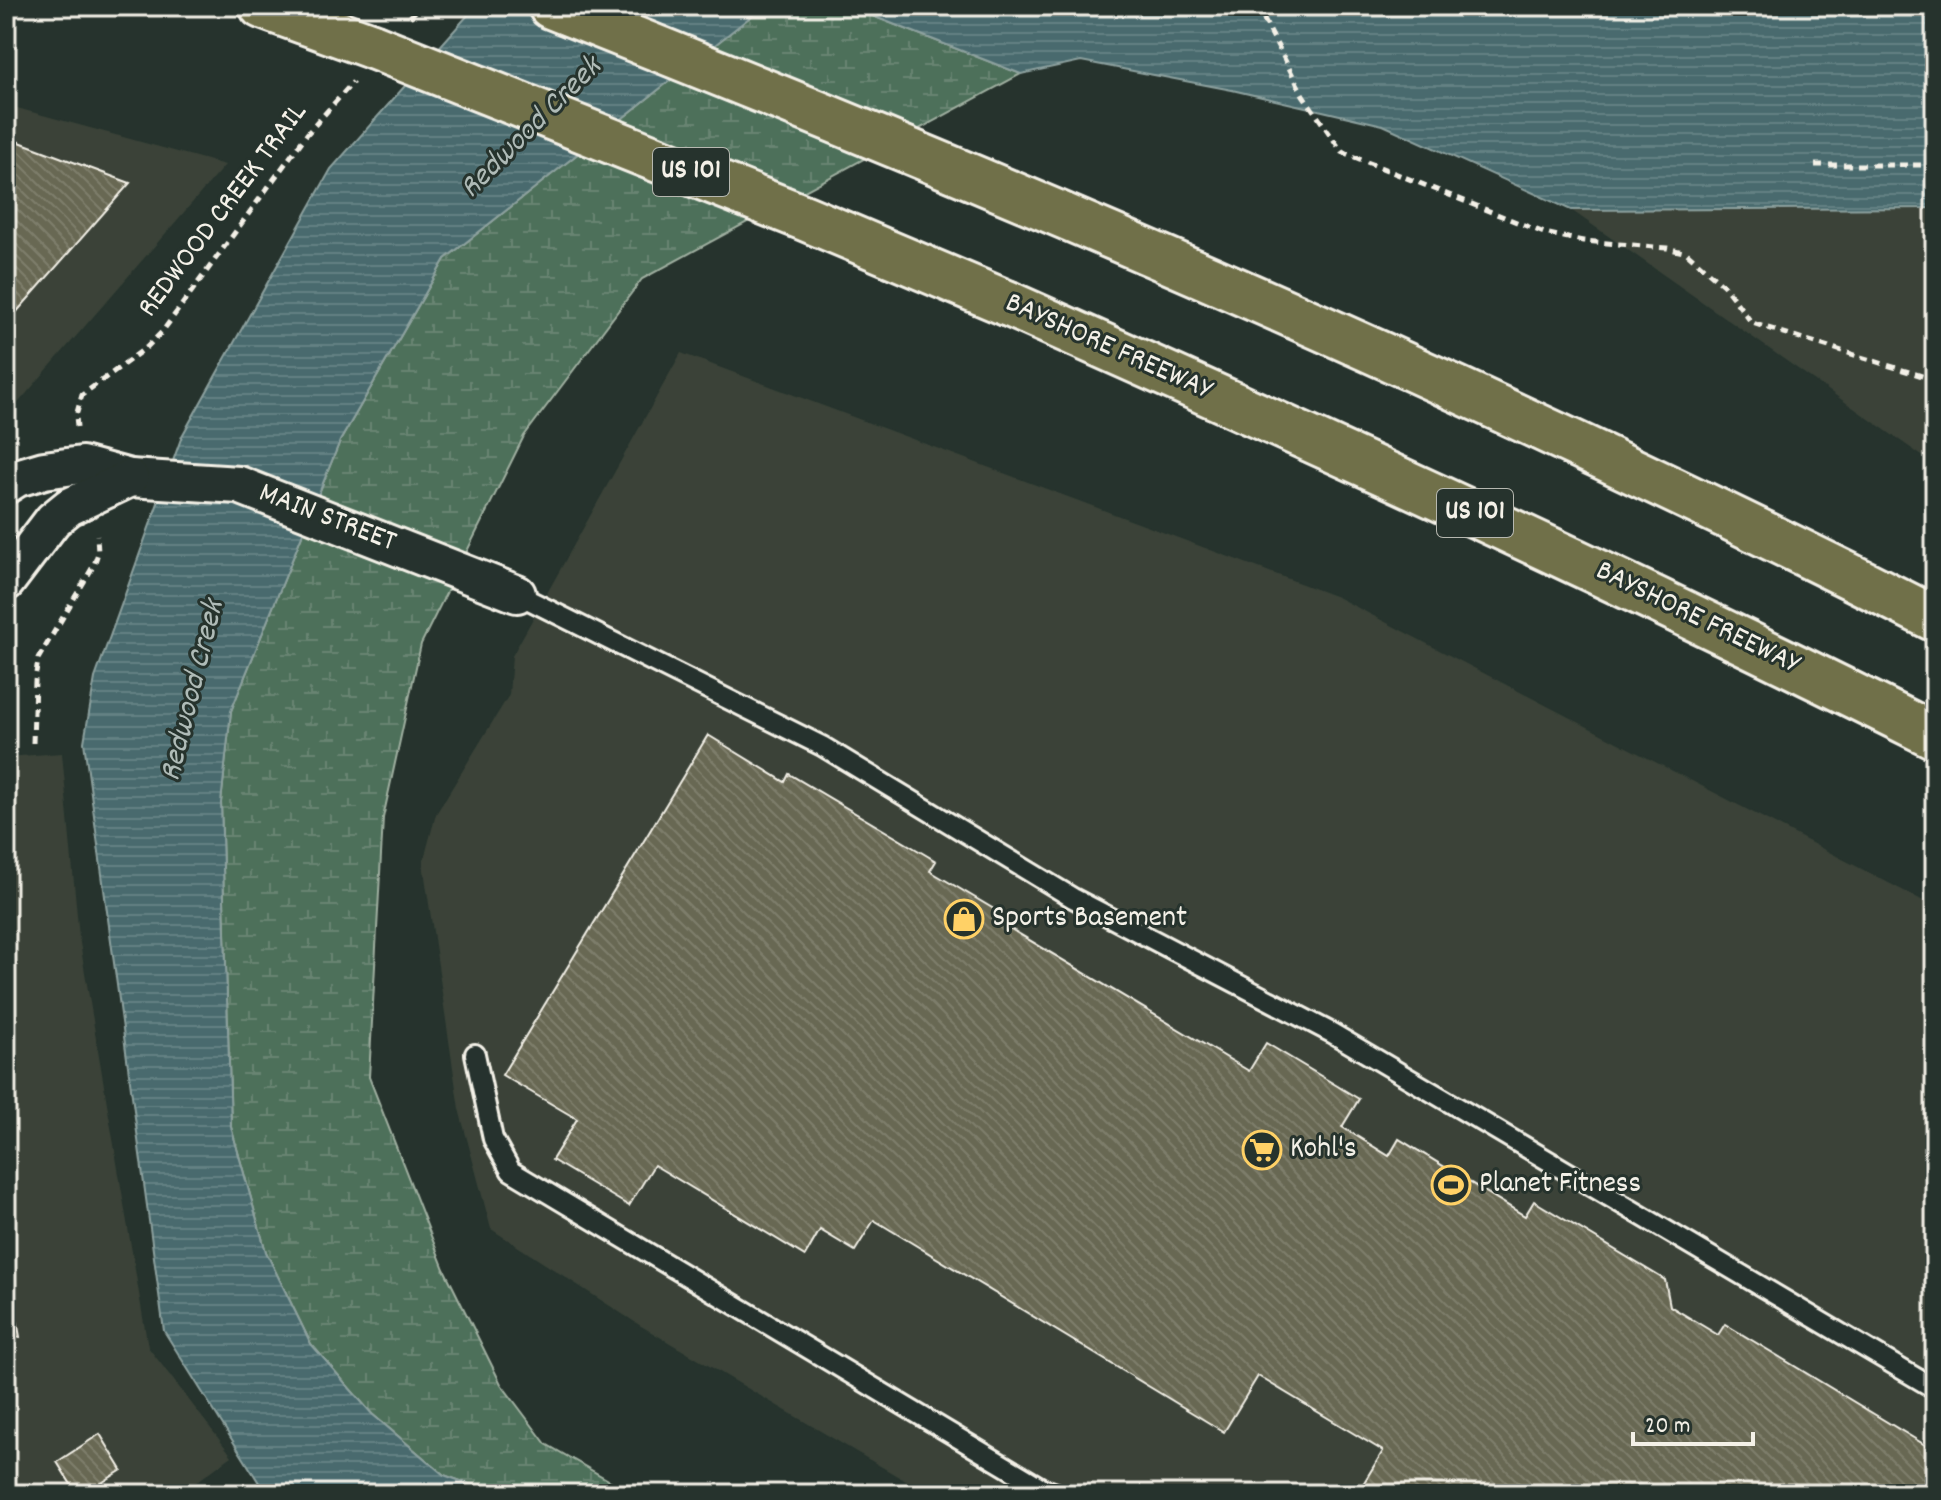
<svg xmlns="http://www.w3.org/2000/svg" width="1941" height="1500" font-family="Dekko,sans-serif">
<style>
.built{fill:#3a4338}
.wetland{fill:url(#wetland-marsh);stroke:#a0b0a1;stroke-width:2}
.water{fill:url(#water-rules);stroke:#8da19f;stroke-width:2}
.building{fill:url(#building-back-hatch);stroke:#f4f1e8;stroke-width:2}
.lines{fill:none;stroke-linecap:round;stroke-linejoin:round}
.lane-casing{stroke:#f4f1e8;stroke-width:24}
.street-casing{stroke:#f4f1e8;stroke-width:42}
.highway-casing{stroke:#f4f1e8;stroke-width:50}
.path{stroke:#f4f1e8;stroke-width:5;stroke-dasharray:8 6;stroke-linecap:butt}
.lane{stroke:#26332d;stroke-width:18}
.street{stroke:#26332d;stroke-width:36}
.highway{stroke:#70704a;stroke-width:44}
.highway-bridge-casing{stroke:#f4f1e8;stroke-width:50;stroke-linecap:butt}
.highway-bridge{stroke:#70704a;stroke-width:44}
.labels{text-anchor:middle;dominant-baseline:central;stroke-width:6;stroke-linejoin:round;paint-order:stroke}
.shield{fill:#26332d;stroke:#b6b8b0;stroke-width:2}
.shield-label{font-size:28px;font-weight:bold;fill:#f4f1e8}
.street-label{font-size:30px;fill:#f4f1e8;stroke:#26332d}
.poi-label{font-size:30px;fill:#f4f1e8;stroke:#26332d;text-anchor:start}
.water-label{font-size:32px;font-style:italic;fill:#afbbb7;stroke:#26332d}
</style>
<defs>
<pattern id="wetland-marsh" width="20" height="14" patternUnits="userSpaceOnUse" patternTransform="scale(2)"><rect width="20" height="14" fill="#4d6f5a"/><path d="M1 5h8M5 5V1M11 12h8M15 12V8" fill="none" stroke="#678472"/></pattern>
<pattern id="water-rules" width="6" height="5" patternUnits="userSpaceOnUse" patternTransform="scale(2)"><rect width="6" height="5" fill="#486b6e"/><path d="M0 2.5h6" fill="none" stroke="#638183"/></pattern>
<pattern id="building-back-hatch" width="6" height="6" patternUnits="userSpaceOnUse" patternTransform="scale(2)"><rect width="6" height="6" fill="#686853"/><path d="M-1 5l2 2M0 0l6 6M5-1l2 2" fill="none" stroke="#7e7e6c"/></pattern>
</defs>
<rect width="100%" height="100%" fill="#26332d"/>
<filter id="ink" filterUnits="userSpaceOnUse"><feTurbulence type="fractalNoise" baseFrequency=".0125" numOctaves="2"/><feDisplacementMap in="SourceGraphic" scale="16" xChannelSelector="R" yChannelSelector="G"/><feConvolveMatrix kernelMatrix="1 2 1 2 8 2 1 2 1" color-interpolation-filters="sRGB"/></filter>
<g filter="url(#ink)">
<g class="built">
<path d="M6,105L225,165L6,417Z"/>
<path d="M1935,208V465L1571,210Z"/>
<path d="M681,353L1337,597L1935,907V1494H928L641,1326L491,1229L459,1109L423,863L436,814L509,695L512,656Z"/>
<path d="M62,753L79,937L148,1347L232,1456L180,1494H6V757Z"/>
</g>
<path class="wetland" d="M764,6H847L1021,74L642,279L524,436L421,644L383,818L369,1077L444,1269L501,1384L546,1444L612,1482L643,1494H497L444,1475L372,1414L311,1344L266,1252L231,1127L221,802L231,711L340,441L445,259Z"/>
<g class="water">
<path d="M476,6H764L445,259L340,441L231,711L221,803L231,1127L266,1252L311,1344L372,1414L444,1475L497,1494H266L164,1331L84,742L95,678L182,436L331,169Z"/>
<path d="M847,6H1935V208L1571,210L1383,125L1232,90L1081,61L1021,74Z"/>
</g>
<g class="building">
<path d="M6,137L130,183L6,324Z"/>
<path d="M708,735L785,782L789,774L936,861L930,871L1009,918L1004,925L1249,1071L1266,1043L1359,1099L1342,1127L1389,1156L1399,1139L1525,1216L1534,1201L1665,1280L1670,1306L1718,1335L1725,1324L1935,1451V1494H1357L1383,1451L1258,1376L1224,1432L874,1220L855,1251L820,1230L805,1256L654,1165L629,1206L552,1160L577,1119L502,1075Z"/>
<path d="M6,1260L20,1337L6,1340Z"/>
<path d="M100,1434L122,1470L84,1494H77L57,1462Z"/>
</g>
<g class="lines">
<defs>
<g id="lane">
<path d="M517,594L822,746L1073,898L1332,1033L1935,1389"/>
<path d="M475,1054L493,1139L511,1171L1042,1488L1059,1494"/>
</g>
<g id="street">
<path d="M6,485L17,478L44,470L82,465L130,478L239,485L517,594"/>
<path d="M6,582L53,520L69,507L130,478"/>
</g>
<g id="highway">
<path d="M262,6L372,46"/>
<path d="M551,6C1021,192 1484,390 1935,619"/>
<path d="M1009,304C1320,442 1630,583 1935,736"/>
</g>
</defs>
<use href="#lane" class="lane-casing"/>
<use href="#street" class="street-casing"/>
<use href="#highway" class="highway-casing"/>
<g class="path">
<path d="M1257,6L1303,95L1342,152L1544,233L1583,241L1667,248L1687,253L1724,286L1752,323L1935,380"/>
<path d="M410,17L420,6"/>
<path d="M1815,165H1935"/>
<path d="M77,427L76,416L82,395L147,347L162,332L307,134L353,82"/>
<path d="M33,743L35,681L38,659L94,565L98,553L97,535"/>
<path d="M173,1490L175,1494"/>
</g>
<use href="#lane" class="lane"/>
<use href="#street" class="street"/>
<use href="#highway" class="highway"/>
<defs>
<path id="highway-bridge" d="M372,46L805,218L1009,304"/>
</defs>
<use href="#highway-bridge" class="highway-bridge-casing"/>
<use href="#highway-bridge" class="highway-bridge"/>
</g>
</g>
<defs>
<symbol id="shop-ring" viewBox="-11 -11 22 22"><circle r="9.5" fill="#26332d" stroke="#ffd166" stroke-width="1.5"/><path d="M-5-2.5h2.3a2.7 3.5 0 0 1 5.4 0H5L5.5 6h-11ZM-1.5-2.5h3a1.5 2.3 0 0 0-3 0Z" fill="#ffd166"/></symbol>
<symbol id="supermarket-ring" viewBox="-11 -11 22 22"><circle r="9.5" fill="#26332d" stroke="#ffd166" stroke-width="1.5"/><path d="M-6-5.5h2.5l.6 2H6L4.5 2H-2.5L-4.4-4H-6ZM-1.5 3.2a1.3 1.3 0 1 0 .1 0ZM3 3.2a1.3 1.3 0 1 0 .1 0Z" fill="#ffd166"/></symbol>
<symbol id="stadium-ring" viewBox="-11 -11 22 22"><circle r="9.5" fill="#26332d" stroke="#ffd166" stroke-width="1.5"/><path d="M0-5a6.5 5 0 1 0 0 10a6.5 5 0 1 0 0-10ZM-3.5-1.8h7v3.6h-7Z" fill="#ffd166"/></symbol>
</defs>
<g fill-rule="evenodd">
<use href="#shop-ring" x="942" y="897" width="44" height="44"/>
<use href="#supermarket-ring" x="1240" y="1128" width="44" height="44"/>
<use href="#stadium-ring" x="1429" y="1163" width="44" height="44"/>
</g>
<g class="labels">
<g class="shield">
<rect x="653" y="148" width="76" height="48" rx="6"/>
<rect x="1437" y="489" width="76" height="48" rx="6"/>
</g>
<g class="shield-label">
<text x="691" y="172">US 101</text>
<text x="1475" y="513">US 101</text>
</g>
<g class="street-label">
<text transform="translate(224 211) rotate(-53)">REDWOOD CREEK TRAIL</text>
<text transform="translate(1108 348) rotate(24)">BAYSHORE FREEWAY</text>
<text transform="translate(327 519) rotate(21)">MAIN STREET</text>
<text transform="translate(1697 619) rotate(26)">BAYSHORE FREEWAY</text>
</g>
<g class="poi-label">
<text x="992" y="919">Sports Basement</text>
<text x="1290" y="1150">Kohl's</text>
<text x="1479" y="1185">Planet Fitness</text>
</g>
<g class="water-label">
<text transform="translate(532 129) rotate(-45)">Redwood Creek</text>
<text transform="translate(194 691) rotate(-76)">Redwood Creek</text>
</g>
</g>
<rect width="1941" height="1500" fill="none" stroke="#26332d" stroke-width="32"/>
<rect x="16" y="16" width="1909" height="1468" fill="none" stroke="#f4f1e8" stroke-width="3" filter="url(#ink)"/>
<path d="M1633 1432v12h120v-12" fill="none" stroke="#f4f1e8" stroke-width="4"/>
<text x="1645" y="1432" font-size="24" fill="#f4f1e8" stroke="#26332d" stroke-width="6" paint-order="stroke">20 m</text>
</svg>
